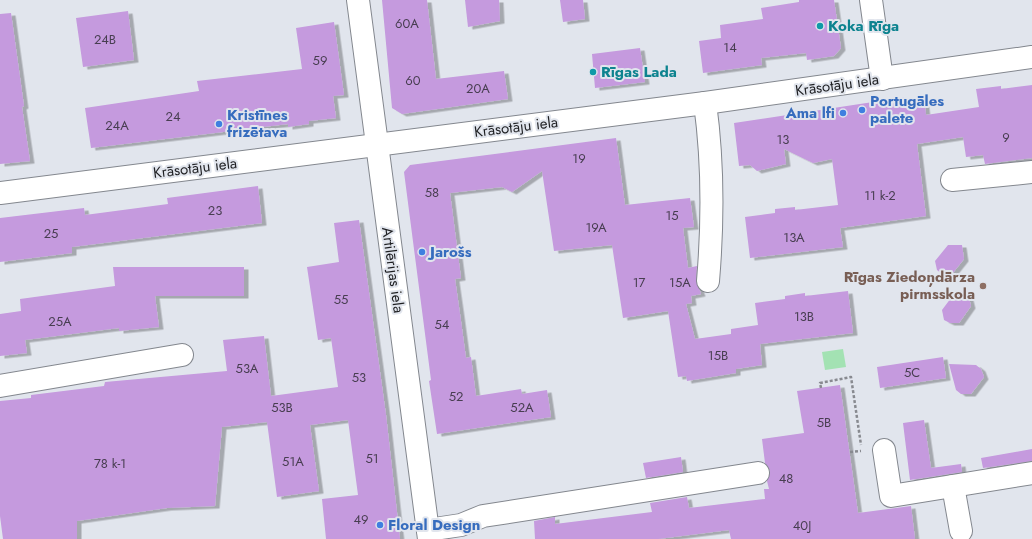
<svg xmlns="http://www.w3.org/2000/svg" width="1032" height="539" font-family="Jost,sans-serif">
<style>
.green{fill:#a3e2b3}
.building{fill:#c59ade;filter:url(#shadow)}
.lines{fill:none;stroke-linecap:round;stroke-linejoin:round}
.minor-casing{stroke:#83878e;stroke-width:24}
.path{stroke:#888a90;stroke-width:2.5;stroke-dasharray:3 2;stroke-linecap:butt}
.minor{stroke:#fff;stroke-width:22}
.culture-dot{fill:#0f9aa8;stroke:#e1e5ed;stroke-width:1.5}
.shop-dot{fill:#3f7fe0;stroke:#e1e5ed;stroke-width:1.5}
.education-dot{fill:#8d6e63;stroke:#e1e5ed;stroke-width:1.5}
.labels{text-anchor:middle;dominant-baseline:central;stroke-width:4;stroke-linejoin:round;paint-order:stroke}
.number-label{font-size:13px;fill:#483e51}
.culture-label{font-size:15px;font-weight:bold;fill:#0d838f;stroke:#e1e5ed;text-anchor:start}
.street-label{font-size:15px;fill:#1e1f22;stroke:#e1e5ed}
.shop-label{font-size:15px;font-weight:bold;fill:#366cbe;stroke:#e1e5ed;text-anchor:start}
.education-label{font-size:15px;font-weight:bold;fill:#785e54;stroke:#e1e5ed;text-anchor:end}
</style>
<defs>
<filter id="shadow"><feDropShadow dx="4.5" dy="2.5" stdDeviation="0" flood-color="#0004"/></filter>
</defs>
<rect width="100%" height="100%" fill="#e1e5ed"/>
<path class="green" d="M843,349L846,367L825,370L822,352Z"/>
<g class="building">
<path d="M382,0H427L436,79L504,71L508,99L402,114L392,108Z"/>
<path d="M465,0H499L500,21L468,27Z"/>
<path d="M560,0H583L585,19L563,22Z"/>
<path d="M799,0H834L841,48L834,56L807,60L806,53L761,58L762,65L703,73L699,41L721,38L720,25L763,19L761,8L799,2Z"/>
<path d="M128,11L134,60L83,67L76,18Z"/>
<path d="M11,13L24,106L22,107L30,161L0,164V14Z"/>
<path d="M334,22L344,95L333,96L336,118L309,121V124L288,127V124L91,148L85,108L199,91L197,81L302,69L296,28Z"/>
<path d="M640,48L645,82L595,88L592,54Z"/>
<path d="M1032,85V158L985,164L983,155L966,157L963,137L917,144L926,216L840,228L843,247L750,258L745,217L775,213V209L795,207V210L838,205L832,159L813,163L784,149L786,164L757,171L750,165L739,166L734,123L906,97V99L924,97L926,115L979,107L976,89L1001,86V89Z"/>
<path d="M616,138L625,205L690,198L694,227L683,228L688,268L697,266L696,280L701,294L691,296L692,303L686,304L695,339L731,334V329L758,325L755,303L785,299V296L805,293V296L848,291L853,333L760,344L762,365L736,369V373L687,381L686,376L678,377L668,311L623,318L612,245L554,251L542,171L512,192L502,187L450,193L461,278L455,279L460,314L466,358L471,357L476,396L521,389L522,394L547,390L551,417L437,434L429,381L431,380L404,172L410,165Z"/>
<path d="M258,186L262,223L72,247V253L0,262V218L84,208L85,215L168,204L167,198Z"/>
<path d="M359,220L386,415L400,539H326L322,499L358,495L348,420L310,425L319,491L277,497L267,422L222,427L215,506L167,508L77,521V539H3L0,516V401L31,398V395L104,386L105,382L227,371L223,340L264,336L271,396L338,387L331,338L318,340L307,267L339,262L334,223Z"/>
<path d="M948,245H962L964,259L948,279L937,270L935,261Z"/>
<path d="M113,267H244V296H155L159,327L119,331V328L25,340L27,353L0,356V314L21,311L20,299L115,286Z"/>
<path d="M954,294H968L971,306L959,323H950L944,320L942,310Z"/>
<path d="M943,357L946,378L880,388L877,367Z"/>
<path d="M949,364L976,365L981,369L984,377L971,394H961L956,390Z"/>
<path d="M840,385L858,513L911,506L915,539H731L729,530L658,539H535L534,521L555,517V524L652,512L650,503L687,497L689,508L765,499L764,489H769L767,481L770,471L765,463L762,439L804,433L797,391Z"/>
<path d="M924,420L931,468L961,464L962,472L910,480L903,423Z"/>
<path d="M1032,449V461L983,468L981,458Z"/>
<path d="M681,457L683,472L646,478L643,463Z"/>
</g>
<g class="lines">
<defs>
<g id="minor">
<path d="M358,0L429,539"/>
<path d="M871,0L882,79"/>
<path d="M705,103C713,161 713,222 708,281"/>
<path d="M952,180L1032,172"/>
<path d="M0,193L705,103L1032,57"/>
<path d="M0,386L182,355"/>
<path d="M884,450L891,496L1032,473"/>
<path d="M953,486L961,531"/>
<path d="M428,530L461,525L483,516L758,473"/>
</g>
</defs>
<use href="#minor" class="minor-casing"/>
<g class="path">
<path d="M821,388L820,383L851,377L861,445"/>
<path d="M850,452L861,451"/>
</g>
<use href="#minor" class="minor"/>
</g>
<g class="culture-dot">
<circle cx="820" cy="26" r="4"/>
<circle cx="593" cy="72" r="4"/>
</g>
<g class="shop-dot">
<circle cx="862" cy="110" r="4"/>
<circle cx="843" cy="113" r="4"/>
<circle cx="219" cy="124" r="4"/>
<circle cx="422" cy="252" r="4"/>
<circle cx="380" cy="525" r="4"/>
</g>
<circle class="education-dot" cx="983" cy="286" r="4"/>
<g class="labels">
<g class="number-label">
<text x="407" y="23">60A</text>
<text x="105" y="39">24B</text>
<text x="730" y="47">14</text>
<text x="320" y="60">59</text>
<text x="413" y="80">60</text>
<text x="478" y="88">20A</text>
<text x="173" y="116">24</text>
<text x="117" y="125">24A</text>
<text x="1006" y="137">9</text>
<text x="783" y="139">13</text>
<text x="579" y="158">19</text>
<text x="432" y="192">58</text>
<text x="880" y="195">11 k-2</text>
<text x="215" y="210">23</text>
<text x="672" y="215">15</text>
<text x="596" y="227">19A</text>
<text x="51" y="233">25</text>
<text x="794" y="237">13A</text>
<text x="639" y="282">17</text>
<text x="680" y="282">15A</text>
<text x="341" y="299">55</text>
<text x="804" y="316">13B</text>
<text x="60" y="321">25A</text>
<text x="442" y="324">54</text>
<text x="718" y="355">15B</text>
<text x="247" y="368">53A</text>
<text x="912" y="372">5C</text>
<text x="359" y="377">53</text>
<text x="456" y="396">52</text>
<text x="282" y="407">53B</text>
<text x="522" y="407">52A</text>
<text x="824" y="422">5B</text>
<text x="372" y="458">51</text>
<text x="293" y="461">51A</text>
<text x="110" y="463">78 k-1</text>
<text x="786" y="478">48</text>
<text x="361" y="519">49</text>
<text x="802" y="525">40J</text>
</g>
<g class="culture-label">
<text x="828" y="26">Koka Rīga</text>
<text x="601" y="72">Rīgas Lada</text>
</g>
<g class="street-label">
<text transform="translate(837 85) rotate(-8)">Krāsotāju iela</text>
<text transform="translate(516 127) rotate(-7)">Krāsotāju iela</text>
<text transform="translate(195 168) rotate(-7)">Krāsotāju iela</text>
<text transform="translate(393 270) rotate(82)">Artilērijas iela</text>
</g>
<g class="shop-label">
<text x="870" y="101">Portugāles<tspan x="870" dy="17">palete</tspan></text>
<text x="835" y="113" text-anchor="end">Ama lfi</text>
<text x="227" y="115">Kristīnes<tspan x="227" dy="17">frizētava</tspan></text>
<text x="430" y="252">Jarošs</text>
<text x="388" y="525">Floral Design</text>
</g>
<g class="education-label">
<text x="975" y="277">Rīgas Ziedoņdārza<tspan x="975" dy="17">pirmsskola</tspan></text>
</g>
</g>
</svg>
